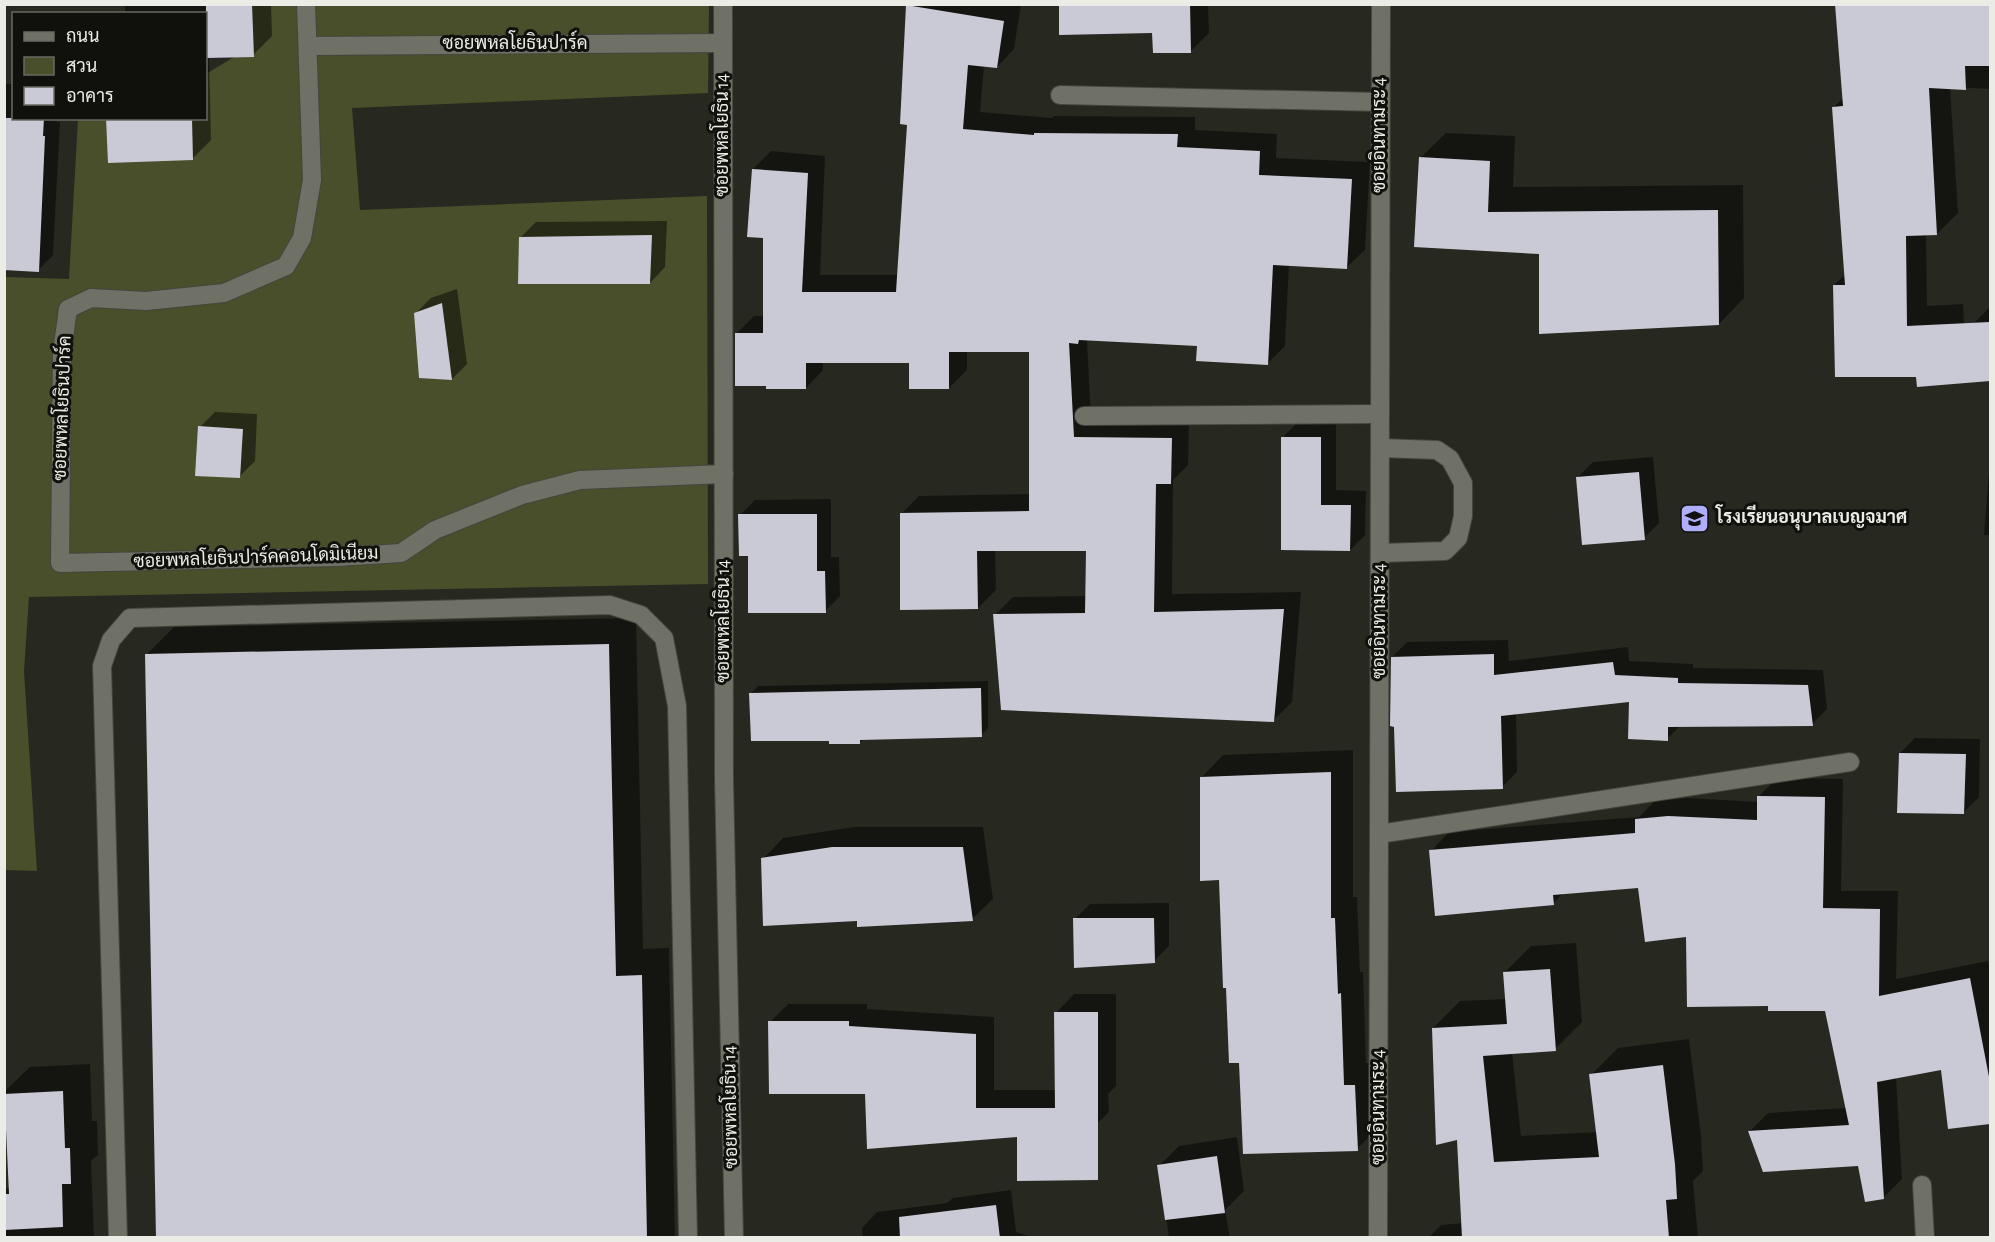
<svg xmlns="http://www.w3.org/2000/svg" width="1995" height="1242" font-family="'Alegreya Sans',Sarabun,sans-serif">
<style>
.green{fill:#484f2a}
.shadow{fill:#0007}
.building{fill:#c9cad6}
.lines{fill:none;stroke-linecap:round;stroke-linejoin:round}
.minor-casing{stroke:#44463e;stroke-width:20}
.minor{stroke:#6f7166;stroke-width:18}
.labels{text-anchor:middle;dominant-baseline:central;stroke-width:6;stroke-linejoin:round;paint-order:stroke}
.street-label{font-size:18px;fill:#eaece5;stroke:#10110d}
.poi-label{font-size:18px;font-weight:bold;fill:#eaece5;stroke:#10110d;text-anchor:start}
</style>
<rect width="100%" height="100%" fill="#272920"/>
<path class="green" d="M237,5H709L708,93L352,108L360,210L707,196L708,584L29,597L24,671L37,871L5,870V277L69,279L78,119L206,118V74L239,54Z"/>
<g class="shadow">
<path d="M125,4H271L272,36L253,55L209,57L211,140L192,159L108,118H206V14H125Z"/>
<path d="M909,4H1021L1014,49L997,67L984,65L980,112L1052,118L1054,116L1195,117V130L1277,134L1276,158L1370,162L1365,250L1347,267L1289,264L1285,346L1267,364L1199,345L1087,339L1091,420L1189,421L1188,465L1173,480L1172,594L1301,592L1292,702L1274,720L995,615L1013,597L1087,596L1088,549H995L996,590L978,608L901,514L919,496L1031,494L1030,351H967V370L949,388L911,361L823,362V370L806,388L736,334L754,316H764V236L753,169L771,151L825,156L820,275H899L908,123Z"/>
<path d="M1060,4H1208L1209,33L1190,52L1154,32Z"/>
<path d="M1837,4H1990V89L1950,87L1958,213L1937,234H1926L1927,306L1963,304L1966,354L1945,375L1834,285L1846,274L1834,107L1844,97Z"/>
<path d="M4,84H14V118H57V122H60L53,255L38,270L4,269Z"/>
<path d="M1446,133L1515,136L1513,187L1743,185L1744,298L1719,324L1540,253L1416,246L1420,158Z"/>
<path d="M667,221L665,267L650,283L521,237L536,222Z"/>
<path d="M457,289L467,364L452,379L416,313L431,298Z"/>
<path d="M1989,308H1990V380L1960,382L1973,324Z"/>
<path d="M215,412L257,414L255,461L239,477L200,427Z"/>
<path d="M1298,422H1336V490L1366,491L1365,535L1350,550L1283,549V437Z"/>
<path d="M1653,457L1659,523L1644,538L1578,477L1593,462Z"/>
<path d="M1990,458V535H1984Z"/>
<path d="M831,499V557H839L840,596L825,611L749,554L740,515L755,500Z"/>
<path d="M636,618L643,949L669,948L675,1238H158L147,654L174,627Z"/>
<path d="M1508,640L1509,661L1628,647L1629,661L1693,664V668L1823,670L1827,709L1812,724L1681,725L1667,739L1631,700L1516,713L1517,772L1502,787L1392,657L1407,642Z"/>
<path d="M988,681V728L981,735L864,738L860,743L831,739L751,693L758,686Z"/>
<path d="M1915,738L1980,739L1979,797L1964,812L1900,753Z"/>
<path d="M1353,750V897H1357L1360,972H1363L1366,1063H1377L1379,1127L1357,1149L1241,1061L1220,878L1201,778L1223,755Z"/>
<path d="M1777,778L1843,779L1841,891H1898L1896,979L1988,961L1990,971V1123L1950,1128L1942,1068L1896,1077L1902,1179L1883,1198L1859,1164L1750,1131L1768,1113L1847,1108L1827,1010L1769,1005L1688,935L1639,886L1564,892L1553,904L1431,851L1449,832L1639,817L1655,801L1687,798L1759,802V796Z"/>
<path d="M854,827H983L993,899L972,919L858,920L763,859L783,838Z"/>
<path d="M1169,903V946L1154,961L1075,919L1090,904Z"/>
<path d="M1576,943L1582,1022L1555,1049L1512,1052L1521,1136L1598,1132L1591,1075L1618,1048L1689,1039L1701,1136L1703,1171L1693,1181L1698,1238H1428L1441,1225L1463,1223L1458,1138L1433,1028L1460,1001L1506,999L1504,973L1531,946Z"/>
<path d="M1074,994H1116V1086L1108,1094L1109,1112L1091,1130L1019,1136L867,1092L770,1022L788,1004H867V1009L994,1017V1090H1057L1056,1013Z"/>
<path d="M90,1064L92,1121H97L98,1155L91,1161L94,1238H4V1191L10,1186L8,1128H4V1092L30,1067Z"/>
<path d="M1237,1137L1244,1191L1225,1210L1230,1238H1169L1159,1166L1179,1146Z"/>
<path d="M1011,1190L1016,1232L1035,1238H863L862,1228L877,1212L947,1203L953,1198Z"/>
</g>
<g class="building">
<path d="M206,4H252L254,57L206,58Z"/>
<path d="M1059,4H1190L1191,53H1153L1152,33L1059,35Z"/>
<path d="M1835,4H1990V66H1965L1966,90L1929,88L1937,235L1906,236L1907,326L1990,322V381L1917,387L1916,377H1835L1833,285H1845L1832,107L1843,106Z"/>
<path d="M906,5L1004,21L997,68L968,65L963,129L1034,135V133L1178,134L1177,147L1260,151L1259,175L1352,179L1347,269L1273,265L1268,365L1196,361L1197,346L1079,340L1078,344L1069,343L1074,437L1172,438L1171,484H1156L1154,612L1284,609L1274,722L1001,710L993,614L1085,613L1086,551H977L978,609L900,610V513L1029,511V352H949V389H909V363H806V389H766V386H735V333H763V238L747,237L752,169L808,173L802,292H896L907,125L900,124Z"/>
<path d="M4,118H44L43,136H45L39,272L4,270Z"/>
<path d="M106,118H192L193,160L108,163Z"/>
<path d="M1419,157L1490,161L1488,212L1718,210L1719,325L1539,334V254L1414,247Z"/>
<path d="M652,235L650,284H518L519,237Z"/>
<path d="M442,303L452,380L419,378L414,313Z"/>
<path d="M198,426L243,429L240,478L195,476Z"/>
<path d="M1281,437H1321V505H1351L1350,551L1281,550Z"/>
<path d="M1639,472L1645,540L1582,545L1576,477Z"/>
<path d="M738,514H817V571H825L826,613H748V556H739Z"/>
<path d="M609,644L616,976L642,975L647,1238H156L145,654Z"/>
<path d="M1494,654V675L1613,662L1615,675L1678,678V683L1808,685L1813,726L1668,727V741L1628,739L1629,702L1501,716L1503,789L1396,792L1394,727L1390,726L1391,657Z"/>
<path d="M981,688L982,737L860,740V744H829V741H751L749,693Z"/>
<path d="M1899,753L1966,754L1964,814L1897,813Z"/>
<path d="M1331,772V918H1335L1338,994L1341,993L1344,1085H1355L1358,1151L1243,1154L1239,1063H1229L1226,988H1223L1219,880L1200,881V777Z"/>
<path d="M1757,796L1825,797L1823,908L1880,909L1879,996L1970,978L1990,1082V1124L1948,1129L1941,1070L1877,1082L1884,1199L1865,1202L1858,1166L1763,1172L1748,1131L1849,1125L1825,1011H1768V1006L1687,1007L1686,937L1645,942L1638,888L1553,895L1554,905L1435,916L1429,850L1635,833V819L1668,816L1757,820Z"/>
<path d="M832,847H963L973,921L857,927V921L763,926L761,858Z"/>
<path d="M1073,918H1154L1155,963L1074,968Z"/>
<path d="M1550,969L1556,1051L1483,1056L1494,1162L1599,1157L1589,1074L1663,1065L1675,1164L1677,1199L1666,1200L1669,1238H1462L1457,1140L1436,1145L1432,1028L1507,1024L1503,972Z"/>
<path d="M1054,1012H1098V1180L1017,1181V1137L867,1149L865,1094H769L768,1021H849V1026L976,1034V1108H1055Z"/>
<path d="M63,1091L65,1148H70L71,1184H62L63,1227L4,1230V1194H9L6,1129H4V1094Z"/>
<path d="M1217,1156L1225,1213L1165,1220L1157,1165Z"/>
<path d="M996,1205L1000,1238H900L899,1217Z"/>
</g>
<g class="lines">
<defs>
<g id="minor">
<path d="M306,4L312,180L302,238L286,266L224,293L146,301L91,298L68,309L62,352L60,563L337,557L401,553L435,530L522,495L580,480L724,474"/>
<path d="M723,4L724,780L734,1238"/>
<path d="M308,46L722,43"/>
<path d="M1060,95L1380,102"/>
<path d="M1084,416L1380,414"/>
<path d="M1380,448L1437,450L1450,459L1463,483V516L1458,538L1445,551L1380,553"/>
<path d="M1379,834L1850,762"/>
<path d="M1922,1185L1925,1238"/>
<path d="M118,1238L102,666L111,640L130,618L610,605L641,615L664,638L677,706L688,1238"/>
<path d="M1378,1238L1381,4"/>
</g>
</defs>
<use href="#minor" class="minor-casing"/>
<use href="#minor" class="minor"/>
</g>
<defs>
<symbol id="school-square" viewBox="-11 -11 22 22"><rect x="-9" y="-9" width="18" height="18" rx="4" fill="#afaefa" stroke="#10110d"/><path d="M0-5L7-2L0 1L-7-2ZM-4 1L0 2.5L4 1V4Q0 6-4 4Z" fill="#111"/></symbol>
</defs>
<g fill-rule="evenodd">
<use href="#school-square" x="1678" y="502" width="33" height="33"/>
</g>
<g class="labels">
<g class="street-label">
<text x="515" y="44">ซอยพหลโยธินปาร์ค</text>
<text transform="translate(723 135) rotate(-90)">ซอยพหลโยธิน 14</text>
<text transform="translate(1380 135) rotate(-90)">ซอยอินทามระ 4</text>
<text transform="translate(63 408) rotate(-88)">ซอยพหลโยธินปาร์ค</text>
<text transform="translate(256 558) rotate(-2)">ซอยพหลโยธินปาร์คคอนโดมิเนียม</text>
<text transform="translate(724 621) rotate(-90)">ซอยพหลโยธิน 14</text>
<text transform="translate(1380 621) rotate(-90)">ซอยอินทามระ 4</text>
<text transform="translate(731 1107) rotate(-91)">ซอยพหลโยธิน 14</text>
<text transform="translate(1379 1107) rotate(-90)">ซอยอินทามระ 4</text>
</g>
<g class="poi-label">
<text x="1716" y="518">โรงเรียนอนุบาลเบญจมาศ</text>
</g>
</g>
<rect width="1995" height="1242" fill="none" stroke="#eaece5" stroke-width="12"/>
<rect x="12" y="12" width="195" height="108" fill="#10110d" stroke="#676963" stroke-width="1.5"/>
<rect x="24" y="32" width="30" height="9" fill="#6f7166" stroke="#676963" stroke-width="1.5"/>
<text x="66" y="42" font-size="18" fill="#eaece5">ถนน</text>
<rect x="24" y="57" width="30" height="18" fill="#484f2a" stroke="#676963" stroke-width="1.5"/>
<text x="66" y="72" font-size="18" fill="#eaece5">สวน</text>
<rect x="24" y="87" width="30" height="18" fill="#c9cad6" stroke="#676963" stroke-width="1.5"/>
<text x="66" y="102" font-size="18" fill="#eaece5">อาคาร</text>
</svg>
